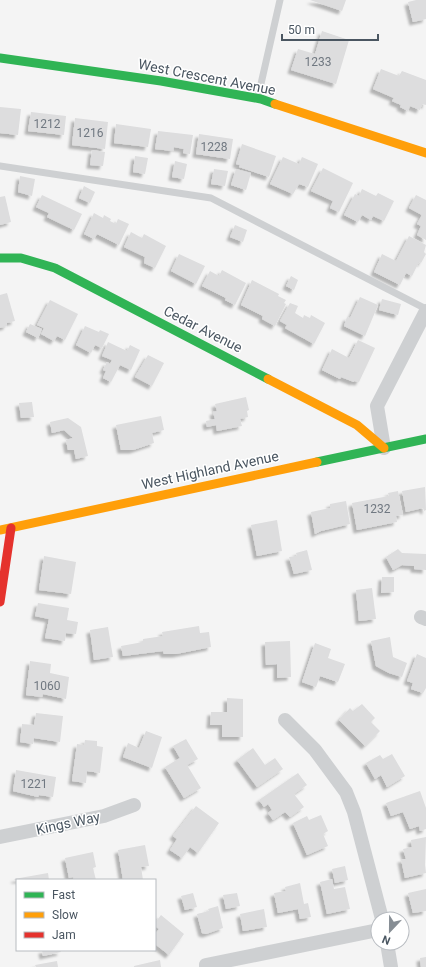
<svg xmlns="http://www.w3.org/2000/svg" width="426" height="967" font-family="Roboto,sans-serif">
<style>
.building{fill:#ddddde;filter:url(#shadow)}
.lines{fill:none;stroke-linecap:round;stroke-linejoin:round}
.lane{stroke:#ced0d2;stroke-width:7}
.street{stroke:#ced0d2;stroke-width:14}
.fast{stroke:#30b455;stroke-width:9}
.slow{stroke:#ff9f0a;stroke-width:9}
.jam{stroke:#e5322d;stroke-width:9}
.labels{text-anchor:middle;dominant-baseline:central;stroke-width:3;stroke-linejoin:round;paint-order:stroke}
.number-label{font-size:12px;fill:#707881}
.street-label{font-size:14px;fill:#4a5661;stroke:#fff}
</style>
<defs>
<filter id="shadow"><feDropShadow dx="-3.5" dy="3.5" stdDeviation="1" flood-color="#0004"/></filter>
</defs>
<rect width="100%" height="100%" fill="#f4f4f4"/>
<g class="building">
<path d="M310,0H346L342,11Z"/>
<path d="M416,0H426V19L413,22L408,2Z"/>
<path d="M322,31L349,40L336,84L291,70L298,49L315,54Z"/>
<path d="M381,69L399,76L402,71L426,80V105L422,104L420,110L410,106L408,111L400,107L401,105L392,101L394,98L373,89Z"/>
<path d="M0,107L21,109L18,135L0,133Z"/>
<path d="M31,112L66,116L64,135L28,131Z"/>
<path d="M75,118L108,122L105,149L72,145Z"/>
<path d="M116,124L151,129L148,147L114,143Z"/>
<path d="M158,131L193,135L190,154L183,153L184,149L174,147L173,151L155,149Z"/>
<path d="M199,134L233,139L230,159L196,154Z"/>
<path d="M242,144L276,156L269,177L239,167L240,165L236,164Z"/>
<path d="M92,150L105,152L103,166L90,165Z"/>
<path d="M135,156L148,158L145,174L133,172Z"/>
<path d="M283,157L299,164L302,157L318,164L308,187L299,184L293,194L270,184Z"/>
<path d="M175,161L187,164L184,179L172,177Z"/>
<path d="M323,168L353,183L339,212L330,208L333,201L311,191Z"/>
<path d="M214,169L228,171L225,186L211,184Z"/>
<path d="M236,169L251,173L246,190L231,185Z"/>
<path d="M20,176L35,179L32,196L18,192Z"/>
<path d="M84,186L95,192L90,203L79,198Z"/>
<path d="M362,189L376,196L378,193L394,201L384,221L373,216L371,220L362,215L358,222L344,215L355,194L359,196Z"/>
<path d="M42,195L82,214L74,230L47,217L49,213L36,207Z"/>
<path d="M416,195L426,200V240L417,235L421,226L417,224L422,215L409,208Z"/>
<path d="M5,196L11,222L0,225V197Z"/>
<path d="M94,213L103,218L104,215L111,219L110,221L116,224L118,219L129,224L119,245L97,234L94,239L84,234Z"/>
<path d="M235,225L247,230L243,242L230,237Z"/>
<path d="M131,232L142,238L144,234L166,246L155,268L144,263L145,257L124,247Z"/>
<path d="M409,236L426,245L424,252L426,254L421,263L419,262L412,276L406,273L400,285L374,272L382,254L396,261Z"/>
<path d="M179,254L205,266L196,284L171,271Z"/>
<path d="M222,270L246,283L235,305L225,300L226,298L202,286L210,271L219,276Z"/>
<path d="M291,276L298,280L294,290L286,286Z"/>
<path d="M252,280L279,294L278,296L286,300L284,303L286,304L275,326L262,319L263,316L241,305Z"/>
<path d="M7,293L15,321L7,323V326L0,328V295Z"/>
<path d="M360,297L378,305L365,336L344,326L347,317L350,318Z"/>
<path d="M382,299L401,304L398,315L379,310Z"/>
<path d="M50,300L78,314L65,340L57,336L54,341L41,334L44,328L37,325Z"/>
<path d="M290,303L298,306L295,313L303,318L304,315L310,318L311,315L325,323L314,344L285,328L287,325L280,321Z"/>
<path d="M30,324L42,329L38,338L26,332Z"/>
<path d="M85,326L99,332L100,330L109,334L102,348L95,345L91,353L76,345Z"/>
<path d="M358,340L375,348L359,382L354,381V382L341,377L340,379L322,370L332,349L349,358Z"/>
<path d="M108,342L127,351L130,345L140,350L131,370L120,365L111,382L103,378L106,371L103,370L107,362L110,364L112,360L102,356Z"/>
<path d="M148,355L164,363L152,386L135,377Z"/>
<path d="M246,397L249,410L247,411L248,417L240,419L242,426L217,431L216,425L207,427L206,421L215,419L213,412L217,411L215,404Z"/>
<path d="M32,402L34,417L21,418L19,403Z"/>
<path d="M161,416L164,430L152,433L154,443L133,450H121L116,425Z"/>
<path d="M68,418L81,427L88,456L76,459L74,450H68L66,440L73,438L64,430L52,433L50,422Z"/>
<path d="M425,487L426,510L424,511L423,508L406,512L402,491Z"/>
<path d="M398,491L403,515L396,516L397,522L357,530L352,503L389,496L388,493Z"/>
<path d="M346,501L350,524L321,531L315,534L311,512L330,508V504Z"/>
<path d="M277,520L282,551L257,556L251,525Z"/>
<path d="M398,549L402,553L426,554V570L414,569V566L402,565L393,570L386,557Z"/>
<path d="M307,550L312,570L294,574L289,557L297,556L296,553Z"/>
<path d="M44,556L76,562L71,594L39,590Z"/>
<path d="M382,577H394V592L381,593Z"/>
<path d="M372,588L376,619L359,621L356,590Z"/>
<path d="M38,603L69,608L67,620L78,622L76,634L66,633L65,641L45,638L49,619L35,616Z"/>
<path d="M199,626L200,633L209,632L211,647L176,654H164L163,651L123,656L121,646L143,642V639L163,636L162,632Z"/>
<path d="M108,627L113,657L94,660L90,630Z"/>
<path d="M390,637L393,657L407,663L402,677L389,673L376,666L371,641Z"/>
<path d="M290,641L291,677L277,678V664L266,665L265,642Z"/>
<path d="M315,643L331,649L328,658L345,664L338,682L320,676L316,687L302,682Z"/>
<path d="M417,654L426,658V688L423,693L411,689L413,683L407,681Z"/>
<path d="M30,661L51,664L50,673L69,677L66,699L43,694L42,697L26,695Z"/>
<path d="M227,698L243,699V737H222V725H210L211,712H227Z"/>
<path d="M362,704L375,718L371,722L380,731L365,746L339,720L350,708L353,711Z"/>
<path d="M36,713L63,716L60,742L34,738L33,744L20,742L22,724L34,725Z"/>
<path d="M146,731L162,737L152,768L123,757L128,743L139,748Z"/>
<path d="M186,739L198,759L187,765L201,788L184,798L165,767L180,758L173,746Z"/>
<path d="M85,740L97,741V746L103,747L100,773L87,771L86,783L72,781L77,744L84,745Z"/>
<path d="M253,748L265,765L275,758L283,769L257,787L237,760Z"/>
<path d="M392,754L405,776L387,787L381,775L375,779L366,763L380,755L383,759Z"/>
<path d="M16,770L56,777L53,797L39,795L38,797L13,791Z"/>
<path d="M298,773L307,785L294,794L304,807L290,817L285,812L273,820L268,813L272,810L268,804L264,807L259,800Z"/>
<path d="M420,791L426,808V829L420,831L419,826L410,829L403,812L391,816L386,803Z"/>
<path d="M196,806L219,823L198,853L190,847L182,858L170,850L177,839L173,836Z"/>
<path d="M321,815L328,831L323,834L328,846L307,855L293,823L307,816L309,820Z"/>
<path d="M426,837L425,865L426,873L405,878L401,859H406L403,849L412,847L411,840Z"/>
<path d="M145,845L149,866L141,867L143,880H123L118,850Z"/>
<path d="M93,852L96,867L93,868L96,880H74L73,877L69,878L65,858Z"/>
<path d="M345,866L348,880L335,883L332,869Z"/>
<path d="M48,873L49,880H15L14,879Z"/>
<path d="M332,879L334,889L345,887L350,909L327,914L320,882Z"/>
<path d="M300,883L304,904L308,903L311,917L300,919L298,909L278,913L274,893L286,891L285,887Z"/>
<path d="M426,889V911L413,913L408,893Z"/>
<path d="M193,893L197,907L185,910L181,896Z"/>
<path d="M237,893L240,906L226,909L223,895Z"/>
<path d="M218,906L223,928L206,934L202,933L197,914L209,911L208,909Z"/>
<path d="M264,909L267,927L243,931L240,914Z"/>
<path d="M161,915L184,934L169,955L155,944V934L159,929L155,926V923Z"/>
<path d="M42,950H60L61,952L43,956Z"/>
<path d="M426,957V967H421L420,958Z"/>
<path d="M160,960L161,967H134V966Z"/>
<path d="M57,961L58,967H36L35,965Z"/>
</g>
<g class="lines">
<g class="lane">
<path d="M258,97L280,0"/>
<path d="M0,166L211,198L426,309"/>
</g>
<g class="street">
<path d="M384,448L377,406L426,311"/>
<path d="M421,617L426,619"/>
<path d="M285,720L315,750L346,792L354,812L382,919"/>
<path d="M0,837L104,816L134,805"/>
<path d="M387,943L391,967"/>
<path d="M206,967V965L378,930"/>
</g>
<g class="fast">
<path d="M0,58L161,81L261,99L275,104"/>
<path d="M0,258H21L55,268L268,379"/>
<path d="M317,462L426,439"/>
</g>
<g class="slow">
<path d="M275,104L426,153"/>
<path d="M268,379L357,425L384,448"/>
<path d="M0,530L317,462"/>
</g>
<path class="jam" d="M0,602L11,528"/>
</g>
<g class="labels">
<g class="number-label">
<text x="318" y="62">1233</text>
<text x="47" y="124">1212</text>
<text x="90" y="133">1216</text>
<text x="214" y="147">1228</text>
<text x="377" y="509">1232</text>
<text x="47" y="686">1060</text>
<text x="34" y="784">1221</text>
</g>
<g class="street-label">
<text transform="translate(207 77) rotate(11)">West Crescent Avenue</text>
<text transform="translate(203 329) rotate(27)">Cedar Avenue</text>
<text transform="translate(210 470) rotate(-12)">West Highland Avenue</text>
<text transform="translate(68 823) rotate(-12)">Kings Way</text>
</g>
</g>
<rect x="16" y="879" width="140" height="72" fill="#ffffff" stroke="#b7bbc0"/>
<rect x="24" y="892" width="20" height="6" fill="#30b455" stroke="#b7bbc0"/>
<text x="52" y="899" font-size="12" fill="#4a5661">Fast</text>
<rect x="24" y="912" width="20" height="6" fill="#ff9f0a" stroke="#b7bbc0"/>
<text x="52" y="919" font-size="12" fill="#4a5661">Slow</text>
<rect x="24" y="932" width="20" height="6" fill="#e5322d" stroke="#b7bbc0"/>
<text x="52" y="939" font-size="12" fill="#4a5661">Jam</text>
<g transform="translate(390 931) rotate(202)"><circle r="19" fill="#ffffff" stroke="#b7bbc0"/>
<path d="M0-3L7 15L0 10L-7 15Z" fill="#868d94"/>
<text y="-6" font-size="11" font-weight="bold" text-anchor="middle" fill="#4a5661">N</text>
</g>
<path d="M282 34v6h96v-6" fill="none" stroke="#4a5661" stroke-width="2"/>
<text x="288" y="34" font-size="12" fill="#4a5661" stroke="#ffffff" stroke-width="3" paint-order="stroke">50 m</text>
</svg>
